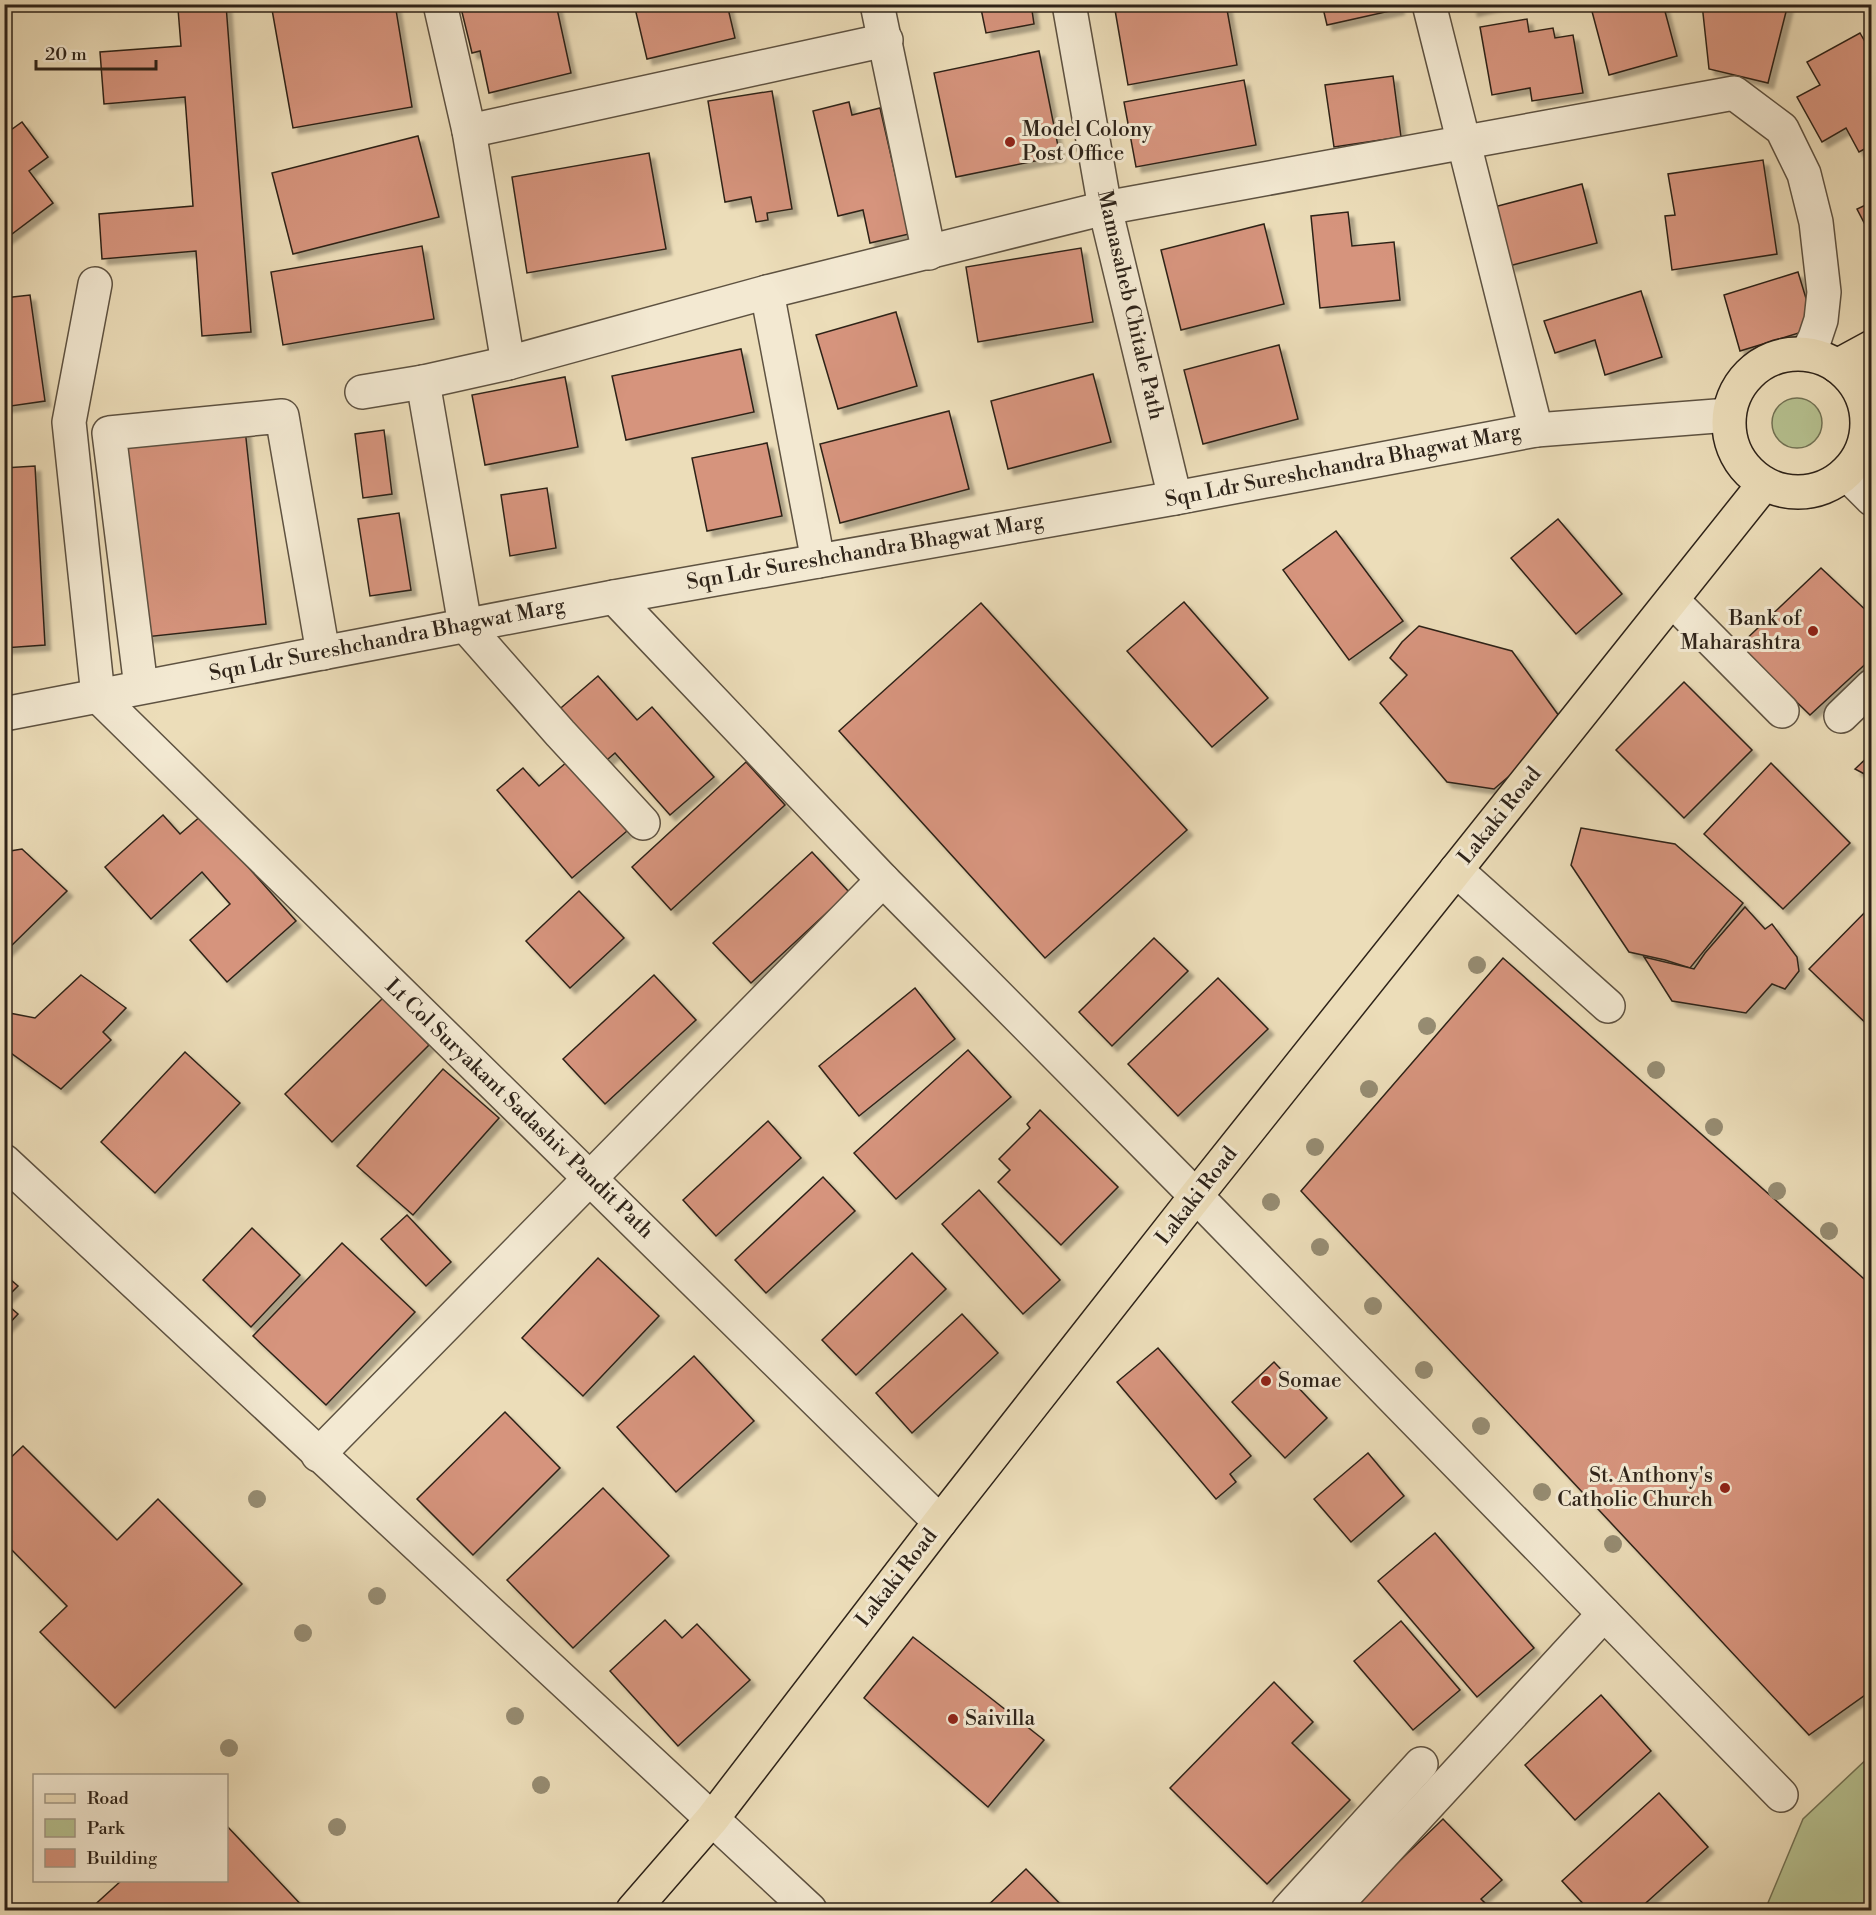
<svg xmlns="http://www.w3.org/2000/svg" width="1876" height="1915" font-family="'Libre Bodoni',serif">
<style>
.green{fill:#b6c190;stroke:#727254;stroke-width:1.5}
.building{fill:#d6947d;stroke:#2e2319;stroke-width:1.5;filter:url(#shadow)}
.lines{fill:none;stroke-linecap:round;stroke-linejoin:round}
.minor-casing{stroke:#5e5241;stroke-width:36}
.major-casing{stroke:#2e2319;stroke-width:36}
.minor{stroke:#f3e9d2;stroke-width:33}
.major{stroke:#ecddb9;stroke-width:33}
.tree{fill:#968c72}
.poi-dot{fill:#8f2418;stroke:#f3e9d2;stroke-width:2}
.labels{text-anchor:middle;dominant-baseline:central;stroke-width:6;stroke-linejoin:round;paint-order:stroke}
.poi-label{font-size:21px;fill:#2e2319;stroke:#f3e9d2;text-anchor:start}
.street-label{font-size:21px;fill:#2e2319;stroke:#f3e9d2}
</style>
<defs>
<filter id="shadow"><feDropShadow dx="5.5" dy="5.5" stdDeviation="1.5" flood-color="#0004"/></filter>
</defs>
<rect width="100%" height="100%" fill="#ecddb9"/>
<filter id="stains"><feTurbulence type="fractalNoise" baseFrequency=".00333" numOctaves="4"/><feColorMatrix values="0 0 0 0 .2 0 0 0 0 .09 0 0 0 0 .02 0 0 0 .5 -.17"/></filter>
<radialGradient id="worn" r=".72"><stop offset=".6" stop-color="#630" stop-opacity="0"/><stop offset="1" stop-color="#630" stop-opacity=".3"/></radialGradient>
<g class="green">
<circle cx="1797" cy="423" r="25"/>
<path d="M1871,1755V1910H1765L1803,1819Z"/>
</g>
<g class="building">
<path d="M271,4H395L412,107L293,128Z"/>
<path d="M460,4H556L571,73L489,93L480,51L472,53Z"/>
<path d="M634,4H727L735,38L647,59Z"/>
<path d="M980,4H1031L1034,24L986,33Z"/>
<path d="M1144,4H1226L1237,65L1128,85L1115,10Z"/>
<path d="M1322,4H1398L1399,9L1327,25Z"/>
<path d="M1471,4H1500L1472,11Z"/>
<path d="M1590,4H1663L1677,56L1609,75Z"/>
<path d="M1702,4H1788L1768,83L1709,69Z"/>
<path d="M226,5L251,332L202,336L196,251L102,259L99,214L193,206L185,97L104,104L100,52L181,46L178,9Z"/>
<path d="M1527,19L1529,32L1553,28L1555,38L1573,35L1583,93L1532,101L1530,88L1492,95L1480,27Z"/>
<path d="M1860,33L1872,54V145L1859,152L1846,128L1822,142L1797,97L1820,85L1807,62Z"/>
<path d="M1039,51L1060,156L956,177L934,73Z"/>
<path d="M1393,76L1401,137L1334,147L1325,85Z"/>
<path d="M1244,80L1256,145L1136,167L1124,102Z"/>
<path d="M772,91L792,209L767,213L768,220L756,222L751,197L725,202L708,101Z"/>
<path d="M849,102L852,115L880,108L909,234L870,243L863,210L838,216L813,111Z"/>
<path d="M22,122L48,157L29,171L53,203L4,240V135Z"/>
<path d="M418,136L439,217L293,254L272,173Z"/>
<path d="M649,153L666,249L527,273L512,177Z"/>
<path d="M1763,160L1777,254L1672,270L1665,216L1675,215L1668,174Z"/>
<path d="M1582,184L1597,243L1509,266L1494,207Z"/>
<path d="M1872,202V238L1857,209Z"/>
<path d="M1348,212L1352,246L1394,242L1400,300L1320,308L1311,216Z"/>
<path d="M1264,224L1284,304L1181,330L1161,250Z"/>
<path d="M422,246L434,319L283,345L271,272Z"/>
<path d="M1081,248L1093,322L978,342L966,267Z"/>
<path d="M1798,272L1815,328L1740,351L1724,295Z"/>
<path d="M1641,291L1662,357L1605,375L1595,340L1555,353L1544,321Z"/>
<path d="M30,295L45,401L4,407V298Z"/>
<path d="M896,312L917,386L838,409L816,335Z"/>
<path d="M1279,345L1298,419L1203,444L1184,370Z"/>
<path d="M741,349L754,412L626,440L612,376Z"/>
<path d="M1093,374L1111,442L1008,469L991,401Z"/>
<path d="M565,377L578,447L485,465L472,395Z"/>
<path d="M949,411L969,489L840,523L820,444Z"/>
<path d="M245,429L266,624L145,637L124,442Z"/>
<path d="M384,430L392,494L363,498L355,434Z"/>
<path d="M767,443L782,516L707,531L692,458Z"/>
<path d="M35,466L45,645L4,648V468Z"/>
<path d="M547,488L556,548L510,556L501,495Z"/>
<path d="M399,513L411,590L370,596L358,519Z"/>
<path d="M1558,519L1622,594L1576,634L1511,558Z"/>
<path d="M1336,531L1403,621L1349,660L1283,570Z"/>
<path d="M1821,568L1872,616V658L1810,715L1739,646Z"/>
<path d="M1184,602L1268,698L1212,747L1127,651Z"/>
<path d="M981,603L1187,830L1045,958L839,731Z"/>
<path d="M1419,626L1512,651L1567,727L1494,789L1447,782L1380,703L1407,675L1390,658L1402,642Z"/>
<path d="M598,676L637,720L652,707L714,777L670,815L615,753L601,765L555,713Z"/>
<path d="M1684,682L1752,750L1684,818L1616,750Z"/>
<path d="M1872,753V778L1855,769Z"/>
<path d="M568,761L627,831L572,878L497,790L523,768L539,786Z"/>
<path d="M746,762L785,805L671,910L632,867Z"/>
<path d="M1771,763L1850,843L1783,909L1704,834Z"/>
<path d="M163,815L180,834L202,815L296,921L227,982L190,940L230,904L202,872L151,919L105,867Z"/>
<path d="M1581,828L1675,844L1743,903L1690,968L1665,960L1629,952L1571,865Z"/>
<path d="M22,849L67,891L4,953V852Z"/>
<path d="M812,852L849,892L751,983L713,943Z"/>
<path d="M579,891L624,938L570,988L526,941Z"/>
<path d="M1872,905V1029L1809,969Z"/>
<path d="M1745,907L1765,929L1772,924L1797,957L1799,971L1785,989L1772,984L1746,1013L1672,1001L1644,957L1694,969L1705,953Z"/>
<path d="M1154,938L1188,971L1112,1046L1079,1012Z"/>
<path d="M1503,958L1872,1286V1690L1809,1735L1301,1191Z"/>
<path d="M81,975L126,1008L103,1032L111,1040L61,1089L4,1048V1012L35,1018Z"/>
<path d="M654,975L696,1020L605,1104L563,1059Z"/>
<path d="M1218,978L1268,1029L1178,1116L1128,1064Z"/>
<path d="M915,988L955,1039L859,1116L819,1066Z"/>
<path d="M383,998L429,1045L332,1142L285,1094Z"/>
<path d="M968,1050L1011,1097L896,1199L854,1153Z"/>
<path d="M185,1052L240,1103L155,1193L101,1142Z"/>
<path d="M443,1069L499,1118L413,1215L357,1166Z"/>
<path d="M1040,1110L1118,1187L1061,1245L998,1182L1010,1170L999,1159L1030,1128L1027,1124Z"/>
<path d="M768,1121L801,1158L716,1236L683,1200Z"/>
<path d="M823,1177L855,1211L766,1293L735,1260Z"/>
<path d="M979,1190L1060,1280L1023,1314L942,1224Z"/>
<path d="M407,1215L451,1262L426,1286L381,1239Z"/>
<path d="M252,1228L300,1275L251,1327L203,1280Z"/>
<path d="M342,1243L415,1312L326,1405L253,1336Z"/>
<path d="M912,1253L946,1289L856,1375L822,1340Z"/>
<path d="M598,1258L659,1316L583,1396L522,1338Z"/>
<path d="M4,1274L18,1286L4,1300Z"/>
<path d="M4,1302L18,1314L4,1329Z"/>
<path d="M962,1314L998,1353L912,1433L876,1393Z"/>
<path d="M1158,1348L1251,1456L1230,1474L1236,1482L1216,1499L1117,1382Z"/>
<path d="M694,1356L754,1421L676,1492L617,1427Z"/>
<path d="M1274,1362L1327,1418L1285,1458L1232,1402Z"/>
<path d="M505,1412L560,1468L473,1555L417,1499Z"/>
<path d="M23,1446L117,1540L158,1499L242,1584L115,1708L40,1632L67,1606L4,1542V1464Z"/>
<path d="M1368,1453L1404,1496L1351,1542L1314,1499Z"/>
<path d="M603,1488L669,1556L573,1648L507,1580Z"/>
<path d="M1435,1533L1534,1648L1477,1697L1378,1581Z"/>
<path d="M665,1620L682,1638L697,1624L750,1680L678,1746L610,1671Z"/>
<path d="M1401,1621L1460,1690L1413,1730L1354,1661Z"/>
<path d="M913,1637L1044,1740L988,1807L864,1698Z"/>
<path d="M1274,1682L1313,1722L1292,1743L1350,1800L1267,1884L1170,1788Z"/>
<path d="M1601,1695L1651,1751L1575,1820L1525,1765Z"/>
<path d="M1659,1793L1708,1847L1638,1910H1589L1562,1881Z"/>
<path d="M1443,1819L1502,1880L1481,1899L1492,1910H1362L1355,1904Z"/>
<path d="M226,1825L306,1910H89L122,1880H226Z"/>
<path d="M1026,1869L1066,1910H983Z"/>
</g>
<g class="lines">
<defs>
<g id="minor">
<path d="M440,4L469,131L508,363"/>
<path d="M877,4L929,253"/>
<path d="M1069,4L1105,208L1175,498"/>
<path d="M1429,4L1536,430"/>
<path d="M469,131L886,40"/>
<path d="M95,284L69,422L98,696L940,1522"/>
<path d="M767,292L818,561"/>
<path d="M423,382L465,625L560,733L643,823"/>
<path d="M362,392L423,382L508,363L767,292L1105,208L1734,93L1782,129L1804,174L1816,222L1824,292L1821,320L1815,338L1807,354"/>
<path d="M1846,473L1872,499"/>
<path d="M614,597L883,880L1196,1196L1781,1795"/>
<path d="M1672,600L1782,711"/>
<path d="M141,687L109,433L282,416L323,653"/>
<path d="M4,714L614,597L1175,498L1536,430L1729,415"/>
<path d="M1841,716L1872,686"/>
<path d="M1456,870L1608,1006"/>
<path d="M4,1161L810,1910"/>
<path d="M318,1455L883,880"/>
<path d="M1288,1910L1421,1764"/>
<path d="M1331,1910L1604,1614"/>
</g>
<g id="major">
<circle cx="1798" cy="423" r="69"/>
<path d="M1837,366L1872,347"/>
<path d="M633,1910L712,1819L940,1522L1196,1196L1764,484"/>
</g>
</defs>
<use href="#minor" class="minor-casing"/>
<use href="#major" class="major-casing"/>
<use href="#minor" class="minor"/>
<use href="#major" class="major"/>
</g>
<g class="tree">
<circle cx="1477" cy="965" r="9"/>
<circle cx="1427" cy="1026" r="9"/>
<circle cx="1656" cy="1070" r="9"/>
<circle cx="1369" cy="1089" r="9"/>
<circle cx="1714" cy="1127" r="9"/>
<circle cx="1315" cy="1147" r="9"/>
<circle cx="1777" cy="1191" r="9"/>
<circle cx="1271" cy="1202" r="9"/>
<circle cx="1829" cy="1231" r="9"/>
<circle cx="1320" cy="1247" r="9"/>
<circle cx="1373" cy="1306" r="9"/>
<circle cx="1424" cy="1370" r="9"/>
<circle cx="1481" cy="1426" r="9"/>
<circle cx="1542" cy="1492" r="9"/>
<circle cx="257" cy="1499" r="9"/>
<circle cx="1613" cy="1544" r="9"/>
<circle cx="377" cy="1596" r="9"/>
<circle cx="303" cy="1633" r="9"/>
<circle cx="515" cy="1716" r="9"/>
<circle cx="229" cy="1748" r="9"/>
<circle cx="541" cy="1785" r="9"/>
<circle cx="337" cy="1827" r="9"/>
</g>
<g class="poi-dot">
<circle cx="1010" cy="142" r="6"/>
<circle cx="1813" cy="631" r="6"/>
<circle cx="1266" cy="1381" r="6"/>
<circle cx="1725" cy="1488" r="6"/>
<circle cx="953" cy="1719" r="6"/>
</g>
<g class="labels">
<g class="poi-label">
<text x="1022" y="130">Model Colony<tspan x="1022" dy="24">Post Office</tspan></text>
<text x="1801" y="619" text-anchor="end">Bank of<tspan x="1801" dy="24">Maharashtra</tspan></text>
<text x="1278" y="1381">Somae</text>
<text x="1713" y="1476" text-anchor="end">St. Anthony's<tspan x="1713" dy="24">Catholic Church</tspan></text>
<text x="965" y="1719">Saivilla</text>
</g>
<g class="street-label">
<text transform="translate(1130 305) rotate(77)">Mamasaheb Chitale Path</text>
<text transform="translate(1343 466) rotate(-11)">Sqn Ldr Sureshchandra Bhagwat Marg</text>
<text transform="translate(865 552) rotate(-10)">Sqn Ldr Sureshchandra Bhagwat Marg</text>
<text transform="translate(387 640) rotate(-11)">Sqn Ldr Sureshchandra Bhagwat Marg</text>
<text transform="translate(1500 816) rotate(-51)">Lakaki Road</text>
<text transform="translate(519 1109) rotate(44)">Lt Col Suryakant Sadashiv Pandit Path</text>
<text transform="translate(1197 1196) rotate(-52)">Lakaki Road</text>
<text transform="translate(897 1578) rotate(-52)">Lakaki Road</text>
</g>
</g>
<rect width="1876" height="1915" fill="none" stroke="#ecddb9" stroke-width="24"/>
<rect x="6" y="6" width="1864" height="1903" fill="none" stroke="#2e2319" stroke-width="3"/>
<rect x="12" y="12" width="1852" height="1891" fill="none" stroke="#2e2319" stroke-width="1.5"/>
<rect x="33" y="1774" width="195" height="108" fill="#f3e9d2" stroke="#a49a88" stroke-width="1.5"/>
<rect x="45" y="1794" width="30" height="9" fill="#ecddb9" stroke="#a49a88" stroke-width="1.5"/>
<text x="87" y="1804" font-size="18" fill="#2e2319">Road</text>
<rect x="45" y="1819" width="30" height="18" fill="#b6c190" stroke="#a49a88" stroke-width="1.5"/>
<text x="87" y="1834" font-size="18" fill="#2e2319">Park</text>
<rect x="45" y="1849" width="30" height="18" fill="#d6947d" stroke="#a49a88" stroke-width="1.5"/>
<text x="87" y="1864" font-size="18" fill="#2e2319">Building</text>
<path d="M36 60v9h120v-9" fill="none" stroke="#2e2319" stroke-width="3"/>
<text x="45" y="60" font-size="18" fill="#2e2319" stroke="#f3e9d2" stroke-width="4.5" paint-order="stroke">20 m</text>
<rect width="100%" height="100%" filter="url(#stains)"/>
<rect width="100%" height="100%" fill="url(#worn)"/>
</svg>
